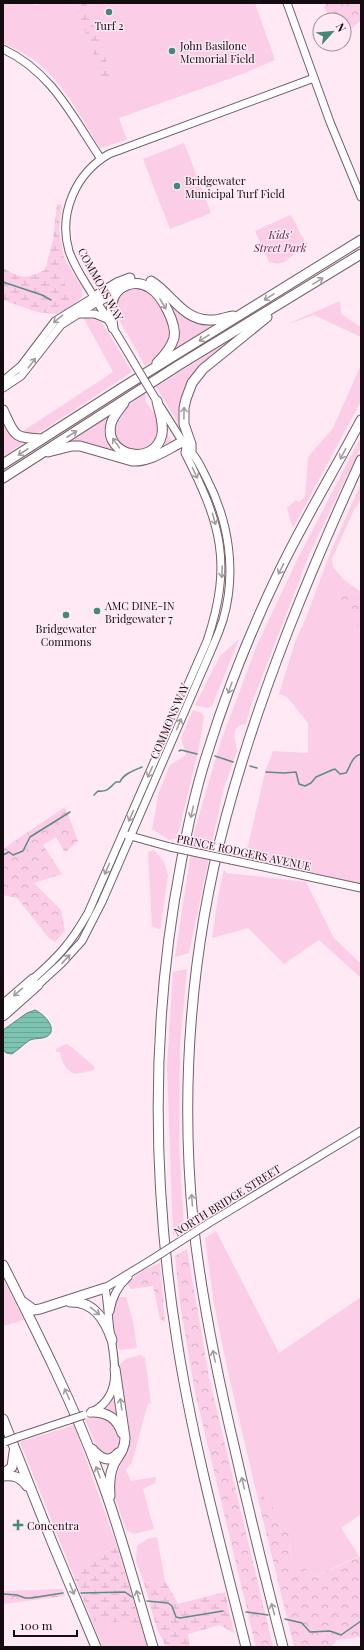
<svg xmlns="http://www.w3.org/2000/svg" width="364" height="1650" font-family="'Playfair Display',serif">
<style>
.green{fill:#fbcde6}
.forest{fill:url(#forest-crowns)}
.wetland{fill:url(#wetland-marsh)}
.water{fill:url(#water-rules);stroke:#5d8c81}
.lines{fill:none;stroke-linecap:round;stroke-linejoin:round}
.stream{stroke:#5d8c81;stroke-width:1.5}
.secondary-casing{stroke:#755f6b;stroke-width:9}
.highway-casing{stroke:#755f6b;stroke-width:11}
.secondary{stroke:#fff;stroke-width:7}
.highway{stroke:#fff;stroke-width:9}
.secondary-bridge-casing{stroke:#755f6b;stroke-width:9;stroke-linecap:butt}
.secondary-bridge{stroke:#fff;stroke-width:7}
.oneway{stroke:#a19e9f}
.poi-dot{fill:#458778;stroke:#fee9f4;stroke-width:1.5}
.labels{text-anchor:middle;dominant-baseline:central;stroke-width:3;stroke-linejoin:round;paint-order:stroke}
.poi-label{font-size:11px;fill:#140c10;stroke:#fee9f4;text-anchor:start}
.park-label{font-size:11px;font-style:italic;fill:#64234c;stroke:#fee9f4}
.street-label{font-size:11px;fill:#140c10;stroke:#fee9f4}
</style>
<defs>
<pattern id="forest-crowns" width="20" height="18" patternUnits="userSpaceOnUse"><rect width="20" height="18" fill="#fbcde6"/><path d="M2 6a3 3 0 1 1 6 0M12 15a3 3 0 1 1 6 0" fill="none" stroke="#d6afc4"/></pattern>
<pattern id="wetland-marsh" width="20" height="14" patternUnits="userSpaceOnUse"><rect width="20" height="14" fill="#fbcde6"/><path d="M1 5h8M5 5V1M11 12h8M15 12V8" fill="none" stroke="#d6afc4"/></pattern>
<pattern id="water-rules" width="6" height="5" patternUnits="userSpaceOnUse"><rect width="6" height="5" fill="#7cc3b1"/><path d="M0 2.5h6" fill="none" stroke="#6aa697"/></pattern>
</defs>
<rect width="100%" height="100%" fill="#fee9f4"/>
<g class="green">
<path d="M3,3H29L35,5L44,3H75L103,80L112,76L86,3H255L275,60L237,76L119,118L127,140L100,148C82,119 65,85 38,63C28,55 15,49 3,43Z"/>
<path d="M184,143L211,213L170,229L143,159Z"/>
<path d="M290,215C298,224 299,236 308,244L284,262L278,264L269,262L255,231Z"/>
<path d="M64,258L82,288V297L72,306L63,278L55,270Z"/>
<path d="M137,286L153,293L171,322L172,332L162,355L145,366L117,316L115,317C117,293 114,294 137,286Z"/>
<path d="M156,287L183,314L215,324L169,353L176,340Z"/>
<path d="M340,301L341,314L361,327V337L314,315L285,325Z"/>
<path d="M83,317H94L103,324L132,372L37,434L28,436L20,433L113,372Z"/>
<path d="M244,332L195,375L182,429L156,387Z"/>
<path d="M361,365V401L293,528L287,508L296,500L299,502L305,497L308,457L333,428Z"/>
<path d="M145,393L146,395L145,401L154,413L158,427L155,439L150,448L140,452L119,446L113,432L120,412Z"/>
<path d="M112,414C111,418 108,423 108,429C106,464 158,468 165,431L173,443L150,456L136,459L88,445L68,443Z"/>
<path d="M3,416L24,442L3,457Z"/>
<path d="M361,437V447L309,555L250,708L246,724L240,725L236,729L234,735L237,751L224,787L189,953L175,957L194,832L221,741L257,645L298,558Z"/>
<path d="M361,483V499L353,512L332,559L333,567L343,579L361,592V594L351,592L339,582L338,603L349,598L361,636V885L245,858L266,769L273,751L308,753V723L287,697L279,694L295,642L306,618L331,551Z"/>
<path d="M239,639L212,706L207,708L195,705L220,656Z"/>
<path d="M193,710L202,713L204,717L198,752L177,838L169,840L152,829L159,792L170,765L186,755L181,738Z"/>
<path d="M154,850L164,862L168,875L160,931V929L152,927L148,852Z"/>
<path d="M224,870L227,873L306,882L334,938L361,964V978L319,940L284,964L248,928L212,938L218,897Z"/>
<path d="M187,969L180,1046L179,1144L184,1228L173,1235L167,1066L173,972Z"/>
<path d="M66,1044C71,1045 88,1062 94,1066V1070L75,1074C65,1070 62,1062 60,1052H56V1049Z"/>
<path d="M216,1231L279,1353L361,1297V1514L341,1528L359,1556L309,1579L294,1572L290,1561L291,1530L261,1493L257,1495L228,1372L214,1304L205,1238Z"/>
<path d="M3,1279L24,1320L3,1326Z"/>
<path d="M117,1297H126L133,1321L137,1348L120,1350L115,1343L112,1310Z"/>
<path d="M141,1355L145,1358L151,1404L148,1403L132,1462L126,1470L131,1481L156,1477L155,1483L143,1489L154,1529L134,1534L126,1530L113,1491L117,1474L129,1443L120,1364L127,1358Z"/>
<path d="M114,1394L117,1416L105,1408Z"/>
<path d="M98,1415L109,1418C119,1432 125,1439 114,1455L104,1456L97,1448L85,1419Z"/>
<path d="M74,1425L117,1547L91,1559L75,1579L20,1442Z"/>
<path d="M157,1537L165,1581L144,1583L136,1561L137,1546L147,1539Z"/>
<path d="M92,1621L140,1623L147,1647H103Z"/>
</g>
<g class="forest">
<path d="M327,3H361V20L349,31L344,30V20H332L324,7Z"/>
<path d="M339,581L351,592L361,594V636L349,599L338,604Z"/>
<path d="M65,807L78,841L65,853L56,837L43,845L62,874L34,883L61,910L65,931L55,942L49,938L17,898L3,895V849Z"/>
<path d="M187,1249L209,1377L273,1647H256L195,1392L180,1304L175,1256Z"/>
<path d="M160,1263L165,1322L160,1319L153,1286L131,1289L127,1283L144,1270Z"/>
<path d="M261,1493L291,1530L290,1561L294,1572L306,1568L309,1579L361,1556V1637L337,1640L331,1647H294L257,1495Z"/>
<path d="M62,1589L65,1596L3,1604V1591Z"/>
</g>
<g class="wetland">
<path d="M75,3H86L112,76L103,81Z"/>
<path d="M57,204L62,205L59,230L64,258L55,270L63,278L72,306L57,314L37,312L3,300V268C23,279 25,279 45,270L53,240Z"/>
<path d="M117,1547L140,1623L92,1621L75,1579L91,1559Z"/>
<path d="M165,1581L178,1604L225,1592L234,1633L220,1625L188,1634L190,1647H166L157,1629L144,1583Z"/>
</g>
<path class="water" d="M35,1010C43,1013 60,1030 46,1037C41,1039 35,1038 30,1040C24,1044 18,1050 12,1054L6,1053L3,1049V1030L27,1013Z"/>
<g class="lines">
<g class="stream">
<path d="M3,282L42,295L51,300"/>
<path d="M179,751L181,750L197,754"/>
<path d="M215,756L233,762"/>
<path d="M250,766L257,768"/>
<path d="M266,772L284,773L296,772L299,784L305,786L311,783L316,777L332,770L335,769L340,774L346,773C351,765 352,756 361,754"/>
<path d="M94,795L98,791C108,792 109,788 116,782H120C123,774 135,770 142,767"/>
<path d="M3,855L9,852L13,855L23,851L30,837L70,812"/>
<path d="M81,1593L125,1592L132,1597"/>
<path d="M3,1594L17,1595L25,1598H31L63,1593"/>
<path d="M147,1601L168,1603L172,1606L176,1617L180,1618L223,1611"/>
<path d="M246,1612L268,1615"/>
<path d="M285,1619L302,1623L310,1632L330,1631L341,1635L361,1621"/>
</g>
<defs>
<g id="secondary">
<path d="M287,3L330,122L361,197"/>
<path d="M3,49C52,72 72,116 101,159"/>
<path d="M79,314H95L107,319"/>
<path d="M134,363C120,339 105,315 91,292C83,279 74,266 69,251C58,213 76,173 109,154L314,78"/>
<path d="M3,381L21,366L55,321L94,297"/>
<path d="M3,388L21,376L61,325L97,302"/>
<path d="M127,835L170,847"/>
<path d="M231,860L361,888"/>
<path d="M33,979C58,957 71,943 88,913L207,641C233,563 221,524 185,453L186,447"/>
<path d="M38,985L62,963L82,941L102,902L213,646C217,637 220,629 223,620C237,572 229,521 206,477C201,467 195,454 186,447L160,406"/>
<path d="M209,1223L361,1131"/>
<path d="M110,1311C112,1298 118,1286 128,1277"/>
<path d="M90,1413C125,1397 114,1360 110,1331C108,1316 108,1302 105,1288L151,1260"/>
<path d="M18,1437L69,1420"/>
</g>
<g id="highway">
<path d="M151,281C171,293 183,320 209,320C218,321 225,317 233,316"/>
<path d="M94,297L117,283L130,278"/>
<path d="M97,302L117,291"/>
<path d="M113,328C112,320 110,311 112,303C115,286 135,278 150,288C162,295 177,324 174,338C171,348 164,356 157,363"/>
<path d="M124,403C119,410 113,416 111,424C103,456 155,468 162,434C164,423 159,411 157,401"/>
<path d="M3,410C15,436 13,438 42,439"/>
<path d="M191,451V444L184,424V408L186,399L192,383L203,369L267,317"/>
<path d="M48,452L72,446H80L132,461C150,462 166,450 182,442"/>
<path d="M3,464L125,386L361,240"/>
<path d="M3,478L179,365L361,254"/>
<path d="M3,1005L33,979"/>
<path d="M3,1016L38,985"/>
<path d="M3,1265C38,1334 73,1403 100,1476C121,1532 136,1590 153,1647"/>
<path d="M23,1302L34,1310L40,1309L105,1288"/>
<path d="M70,1302C94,1301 105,1320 112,1340"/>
<path d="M92,1412C107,1412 117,1418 122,1433"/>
<path d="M3,1419L52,1542L96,1647"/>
<path d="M92,1449C100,1458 109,1464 118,1453"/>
<path d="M3,1474L12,1467L14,1452"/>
<path d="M3,1476C15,1475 20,1477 27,1486"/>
<path d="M110,1496C109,1485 109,1475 114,1464C119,1455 125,1449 125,1438L115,1369"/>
<path d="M246,1647C221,1546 193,1444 177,1341C152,1183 151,1020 181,863C188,825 196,787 208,751C227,690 251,630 279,572C304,520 334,471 361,420"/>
<path d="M283,1647C266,1581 250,1516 235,1450C217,1374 201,1297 193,1220C180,1086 191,947 226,817C259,694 308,576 361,460"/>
</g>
</defs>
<use href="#secondary" class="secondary-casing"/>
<use href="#highway" class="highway-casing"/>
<use href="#secondary" class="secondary"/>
<use href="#highway" class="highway"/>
<defs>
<g id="secondary-bridge">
<path d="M134,363L155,398"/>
<path d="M170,847L231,860"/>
<path d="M151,1260L209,1223"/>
<path d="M69,1420L84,1415"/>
<path d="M5,1442L18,1437"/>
</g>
</defs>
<use href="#secondary-bridge" class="secondary-bridge-casing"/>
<use href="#secondary-bridge" class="secondary-bridge"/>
</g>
<defs><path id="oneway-shaft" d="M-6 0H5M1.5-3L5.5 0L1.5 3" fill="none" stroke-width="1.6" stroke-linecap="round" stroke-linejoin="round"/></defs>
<g class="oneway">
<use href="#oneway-shaft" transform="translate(318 281) rotate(-31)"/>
<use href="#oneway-shaft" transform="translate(269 297) rotate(148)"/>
<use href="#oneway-shaft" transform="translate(163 304) rotate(59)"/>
<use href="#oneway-shaft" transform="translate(58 319) rotate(141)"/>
<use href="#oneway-shaft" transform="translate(204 338) rotate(148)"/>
<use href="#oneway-shaft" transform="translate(32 363) rotate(-53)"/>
<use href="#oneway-shaft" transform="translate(184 413) rotate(-89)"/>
<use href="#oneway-shaft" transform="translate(72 434) rotate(-33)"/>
<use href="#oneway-shaft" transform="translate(116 443) rotate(-125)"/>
<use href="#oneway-shaft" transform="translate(23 452) rotate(147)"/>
<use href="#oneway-shaft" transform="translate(343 454) rotate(118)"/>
<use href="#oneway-shaft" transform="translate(195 473) rotate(64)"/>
<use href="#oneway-shaft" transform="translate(214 519) rotate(74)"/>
<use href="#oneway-shaft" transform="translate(281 569) rotate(117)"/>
<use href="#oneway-shaft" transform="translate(222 572) rotate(92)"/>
<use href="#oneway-shaft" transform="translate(230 688) rotate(109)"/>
<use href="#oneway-shaft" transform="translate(179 724) rotate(-67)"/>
<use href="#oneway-shaft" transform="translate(150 772) rotate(114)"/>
<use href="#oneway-shaft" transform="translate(192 812) rotate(103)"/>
<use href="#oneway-shaft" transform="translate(131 816) rotate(114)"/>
<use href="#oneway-shaft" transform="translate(107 869) rotate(113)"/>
<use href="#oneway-shaft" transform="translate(66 959) rotate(-47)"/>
<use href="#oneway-shaft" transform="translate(18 992) rotate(139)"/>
<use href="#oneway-shaft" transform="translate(192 1200) rotate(-94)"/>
<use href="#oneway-shaft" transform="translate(95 1311) rotate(39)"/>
<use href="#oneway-shaft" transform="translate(214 1356) rotate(-102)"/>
<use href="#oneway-shaft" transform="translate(67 1394) rotate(-114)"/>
<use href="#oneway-shaft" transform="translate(121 1404) rotate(-98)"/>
<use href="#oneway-shaft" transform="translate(98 1472) rotate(-111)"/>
<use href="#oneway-shaft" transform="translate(243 1483) rotate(-103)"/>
<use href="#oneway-shaft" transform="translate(72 1589) rotate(68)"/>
<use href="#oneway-shaft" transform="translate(138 1596) rotate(-105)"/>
<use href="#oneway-shaft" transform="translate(273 1609) rotate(-105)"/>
</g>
<g class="poi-dot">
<circle cx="109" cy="12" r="4"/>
<circle cx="172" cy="51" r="4"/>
<circle cx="177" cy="186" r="4"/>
<circle cx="97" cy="611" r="4"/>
<circle cx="66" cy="615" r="4"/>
<path d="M16 1519h4v4h4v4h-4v4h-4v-4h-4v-4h4z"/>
</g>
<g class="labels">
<g class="poi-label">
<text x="109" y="25" text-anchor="middle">Turf 2</text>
<text x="180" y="45">John Basilone<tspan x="180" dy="13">Memorial Field</tspan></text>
<text x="185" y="180">Bridgewater<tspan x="185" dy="13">Municipal Turf Field</tspan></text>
<text x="105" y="605">AMC DINE-IN<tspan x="105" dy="13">Bridgewater 7</tspan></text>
<text x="66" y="628" text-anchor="middle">Bridgewater<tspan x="66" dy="13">Commons</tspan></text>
<text x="27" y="1525">Concentra</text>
</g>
<g class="park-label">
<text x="280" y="234">Kids'<tspan x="280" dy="13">Street Park</tspan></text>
</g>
<g class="street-label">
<text transform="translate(101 284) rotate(61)">COMMONS WAY</text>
<text transform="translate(169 721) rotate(-67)">COMMONS WAY</text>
<text transform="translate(244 852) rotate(12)">PRINCE RODGERS AVENUE</text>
<text transform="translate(227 1200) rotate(-32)">NORTH BRIDGE STREET</text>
</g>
</g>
<rect width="364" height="1650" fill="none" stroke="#140c10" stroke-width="8"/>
<g transform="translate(332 32) rotate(63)"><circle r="19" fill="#fee9f4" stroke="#a09199"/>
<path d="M0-3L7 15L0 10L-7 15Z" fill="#458778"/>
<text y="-6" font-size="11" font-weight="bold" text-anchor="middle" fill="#140c10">N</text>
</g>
<path d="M14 1630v6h63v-6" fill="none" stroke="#140c10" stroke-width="2"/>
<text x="20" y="1630" font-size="12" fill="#140c10" stroke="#fee9f4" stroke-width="3" paint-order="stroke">100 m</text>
</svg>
